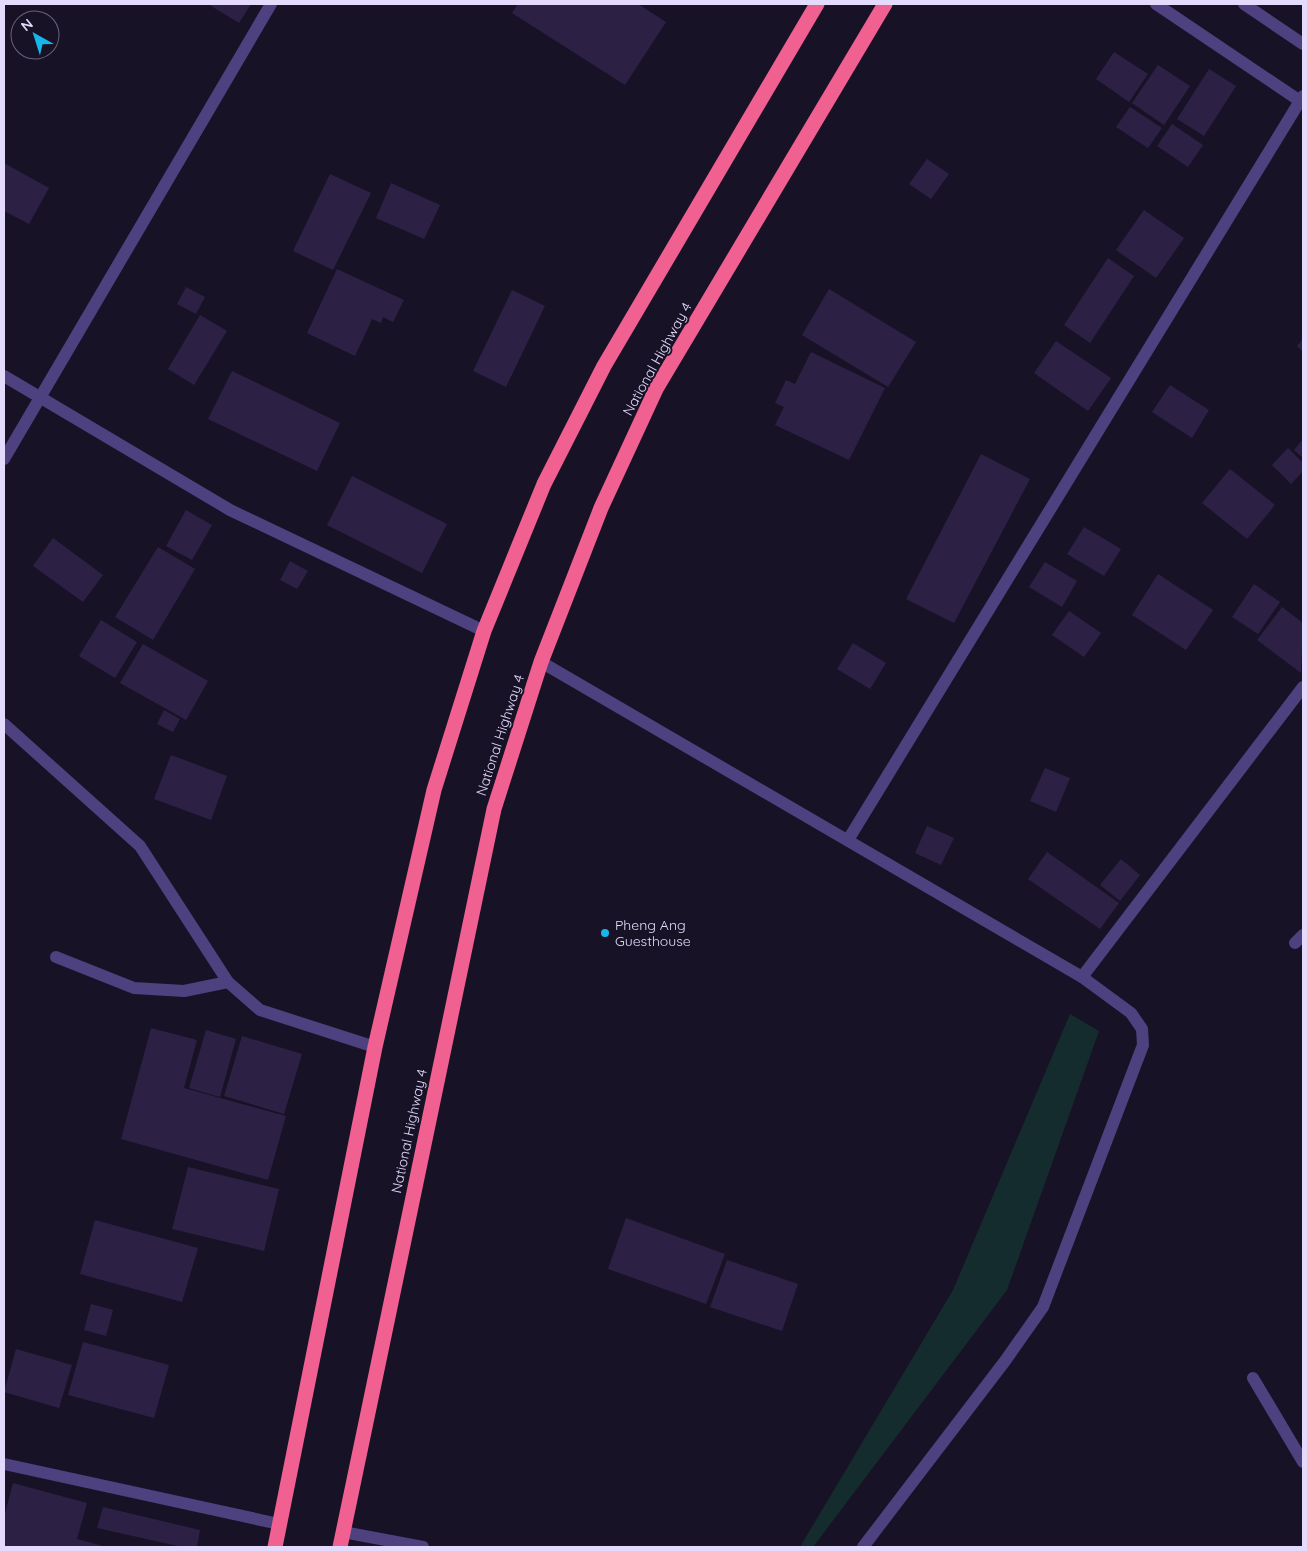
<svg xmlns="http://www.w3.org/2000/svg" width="1307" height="1551" font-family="Quicksand,sans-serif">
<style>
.green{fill:#152c2f}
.building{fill:#2d2045}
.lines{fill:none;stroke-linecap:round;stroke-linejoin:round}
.minor{stroke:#4d4180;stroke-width:12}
.highway{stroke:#f06090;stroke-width:15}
.poi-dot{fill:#18b5e9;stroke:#181226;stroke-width:2}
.labels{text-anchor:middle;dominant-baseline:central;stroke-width:4;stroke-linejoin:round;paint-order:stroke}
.street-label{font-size:14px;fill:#e3dafc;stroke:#181226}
.poi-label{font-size:14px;fill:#e3dafc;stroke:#181226;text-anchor:start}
</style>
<rect width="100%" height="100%" fill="#181226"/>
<path class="green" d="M1070,1014L1099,1031L1007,1290L813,1547H800L953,1290Z"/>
<g class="building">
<path d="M208,4H251L239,23Z"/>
<path d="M518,4H638L666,22L625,85L512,13Z"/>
<path d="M1114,52L1148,74L1129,102L1096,79Z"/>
<path d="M1158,65L1190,86L1164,125L1132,103Z"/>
<path d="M1209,69L1236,86L1204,136L1177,119Z"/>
<path d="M1130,107L1162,128L1148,148L1116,127Z"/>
<path d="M1172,124L1203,145L1188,167L1157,146Z"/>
<path d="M927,159L949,174L931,199L909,184Z"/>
<path d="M4,163L49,188L29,224L4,211Z"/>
<path d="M330,174L371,193L333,270L293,251Z"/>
<path d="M391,183L440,205L424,239L376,218Z"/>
<path d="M1144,210L1184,238L1156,278L1116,250Z"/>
<path d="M1108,258L1134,276L1090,343L1064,325Z"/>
<path d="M337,269L404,300L393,322L383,317L381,323L372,319L355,356L307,333Z"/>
<path d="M186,287L205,297L196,314L177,304Z"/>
<path d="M829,289L916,342L888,387L802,335Z"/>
<path d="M512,290L545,306L506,387L473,371Z"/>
<path d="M200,315L227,331L194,385L168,369Z"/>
<path d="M1303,339V352L1297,346Z"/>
<path d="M1056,341L1111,378L1088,411L1034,373Z"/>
<path d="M811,352L885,388L849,460L775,425L784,407L775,403L786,380L795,384Z"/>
<path d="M232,371L340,423L317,471L208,419Z"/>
<path d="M1170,385L1209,410L1192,438L1152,412Z"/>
<path d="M1303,439V458L1294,450Z"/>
<path d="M1288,448L1303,463V471L1291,484L1272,465Z"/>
<path d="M981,454L1030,479L954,623L906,599Z"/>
<path d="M1230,469L1275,505L1247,539L1202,503Z"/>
<path d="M352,476L447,524L422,573L327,525Z"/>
<path d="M186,510L212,525L192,560L166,546Z"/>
<path d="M1084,527L1121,549L1104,576L1067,554Z"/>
<path d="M53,538L103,575L83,602L33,566Z"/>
<path d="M158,547L195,569L153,640L115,617Z"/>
<path d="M290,561L308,571L297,589L280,580Z"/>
<path d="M1045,562L1077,581L1062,607L1029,587Z"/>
<path d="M1158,574L1213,610L1186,650L1132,615Z"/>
<path d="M1254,584L1280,602L1258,634L1232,617Z"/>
<path d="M1282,607L1303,623L1301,673L1257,640Z"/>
<path d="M1069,611L1101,633L1084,657L1052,635Z"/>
<path d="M101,620L137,642L115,678L79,656Z"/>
<path d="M853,643L886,663L870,689L837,669Z"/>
<path d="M143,644L208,681L186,720L120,683Z"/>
<path d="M164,710L180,719L173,732L157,724Z"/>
<path d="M171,755L227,776L211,820L154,799Z"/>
<path d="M1045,768L1070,778L1056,812L1030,801Z"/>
<path d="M927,826L954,838L941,865L915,853Z"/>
<path d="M1047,852L1119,903L1100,929L1028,879Z"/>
<path d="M1121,859L1140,875L1120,901L1100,885Z"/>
<path d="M151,1028L197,1040L184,1088L286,1116L268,1180L121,1139Z"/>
<path d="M206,1030L236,1039L220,1097L189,1088Z"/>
<path d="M242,1036L302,1054L284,1114L224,1096Z"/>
<path d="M188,1167L279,1189L264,1251L172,1229Z"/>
<path d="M626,1218L725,1254L706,1304L608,1269Z"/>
<path d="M95,1220L198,1248L182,1302L80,1274Z"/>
<path d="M727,1260L798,1284L782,1331L710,1307Z"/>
<path d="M91,1304L113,1310L106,1336L84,1330Z"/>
<path d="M83,1342L169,1365L154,1418L68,1395Z"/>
<path d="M16,1349L72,1365L59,1408L4,1392Z"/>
<path d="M13,1483L87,1503L77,1539L107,1547H4V1517Z"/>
<path d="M103,1507L200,1530L197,1547H182L97,1528Z"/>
</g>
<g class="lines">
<g class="minor">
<path d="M1156,4L1303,103"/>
<path d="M1244,4L1303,44"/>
<path d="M4,376L230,510L484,631"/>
<path d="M4,459L271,4"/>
<path d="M541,662L1082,977L1131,1013L1142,1029L1143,1045L1043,1307L1005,1361L863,1547"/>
<path d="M4,724L140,846L228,982L260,1010L375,1047"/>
<path d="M848,840L1303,96"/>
<path d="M1295,943L1303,935"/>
<path d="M56,957L134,988L184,991L228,982"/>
<path d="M1082,977L1303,687"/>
<path d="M1253,1378L1303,1462"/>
<path d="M4,1464L279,1524"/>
<path d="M343,1532L423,1547"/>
</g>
<g class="highway">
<path d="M275,1547L375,1047L434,790L484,631L544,484L604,366L817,4"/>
<path d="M340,1547L494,809L541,662L601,508L656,389L885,4"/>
</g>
</g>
<circle class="poi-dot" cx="605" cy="933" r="5"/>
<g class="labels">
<g class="street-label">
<text transform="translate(657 359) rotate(-61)">National Highway 4</text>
<text transform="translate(500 735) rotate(-72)">National Highway 4</text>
<text transform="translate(409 1131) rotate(-78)">National Highway 4</text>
</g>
<g class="poi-label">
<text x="615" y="925">Pheng Ang<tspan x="615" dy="16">Guesthouse</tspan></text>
</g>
</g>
<rect width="1307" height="1551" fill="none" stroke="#e3dafc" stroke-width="10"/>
<g transform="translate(35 35) rotate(321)"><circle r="24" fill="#181226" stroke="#69627c"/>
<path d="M0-4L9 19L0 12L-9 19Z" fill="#18b5e9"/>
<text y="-8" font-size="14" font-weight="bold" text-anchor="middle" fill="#e3dafc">N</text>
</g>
</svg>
